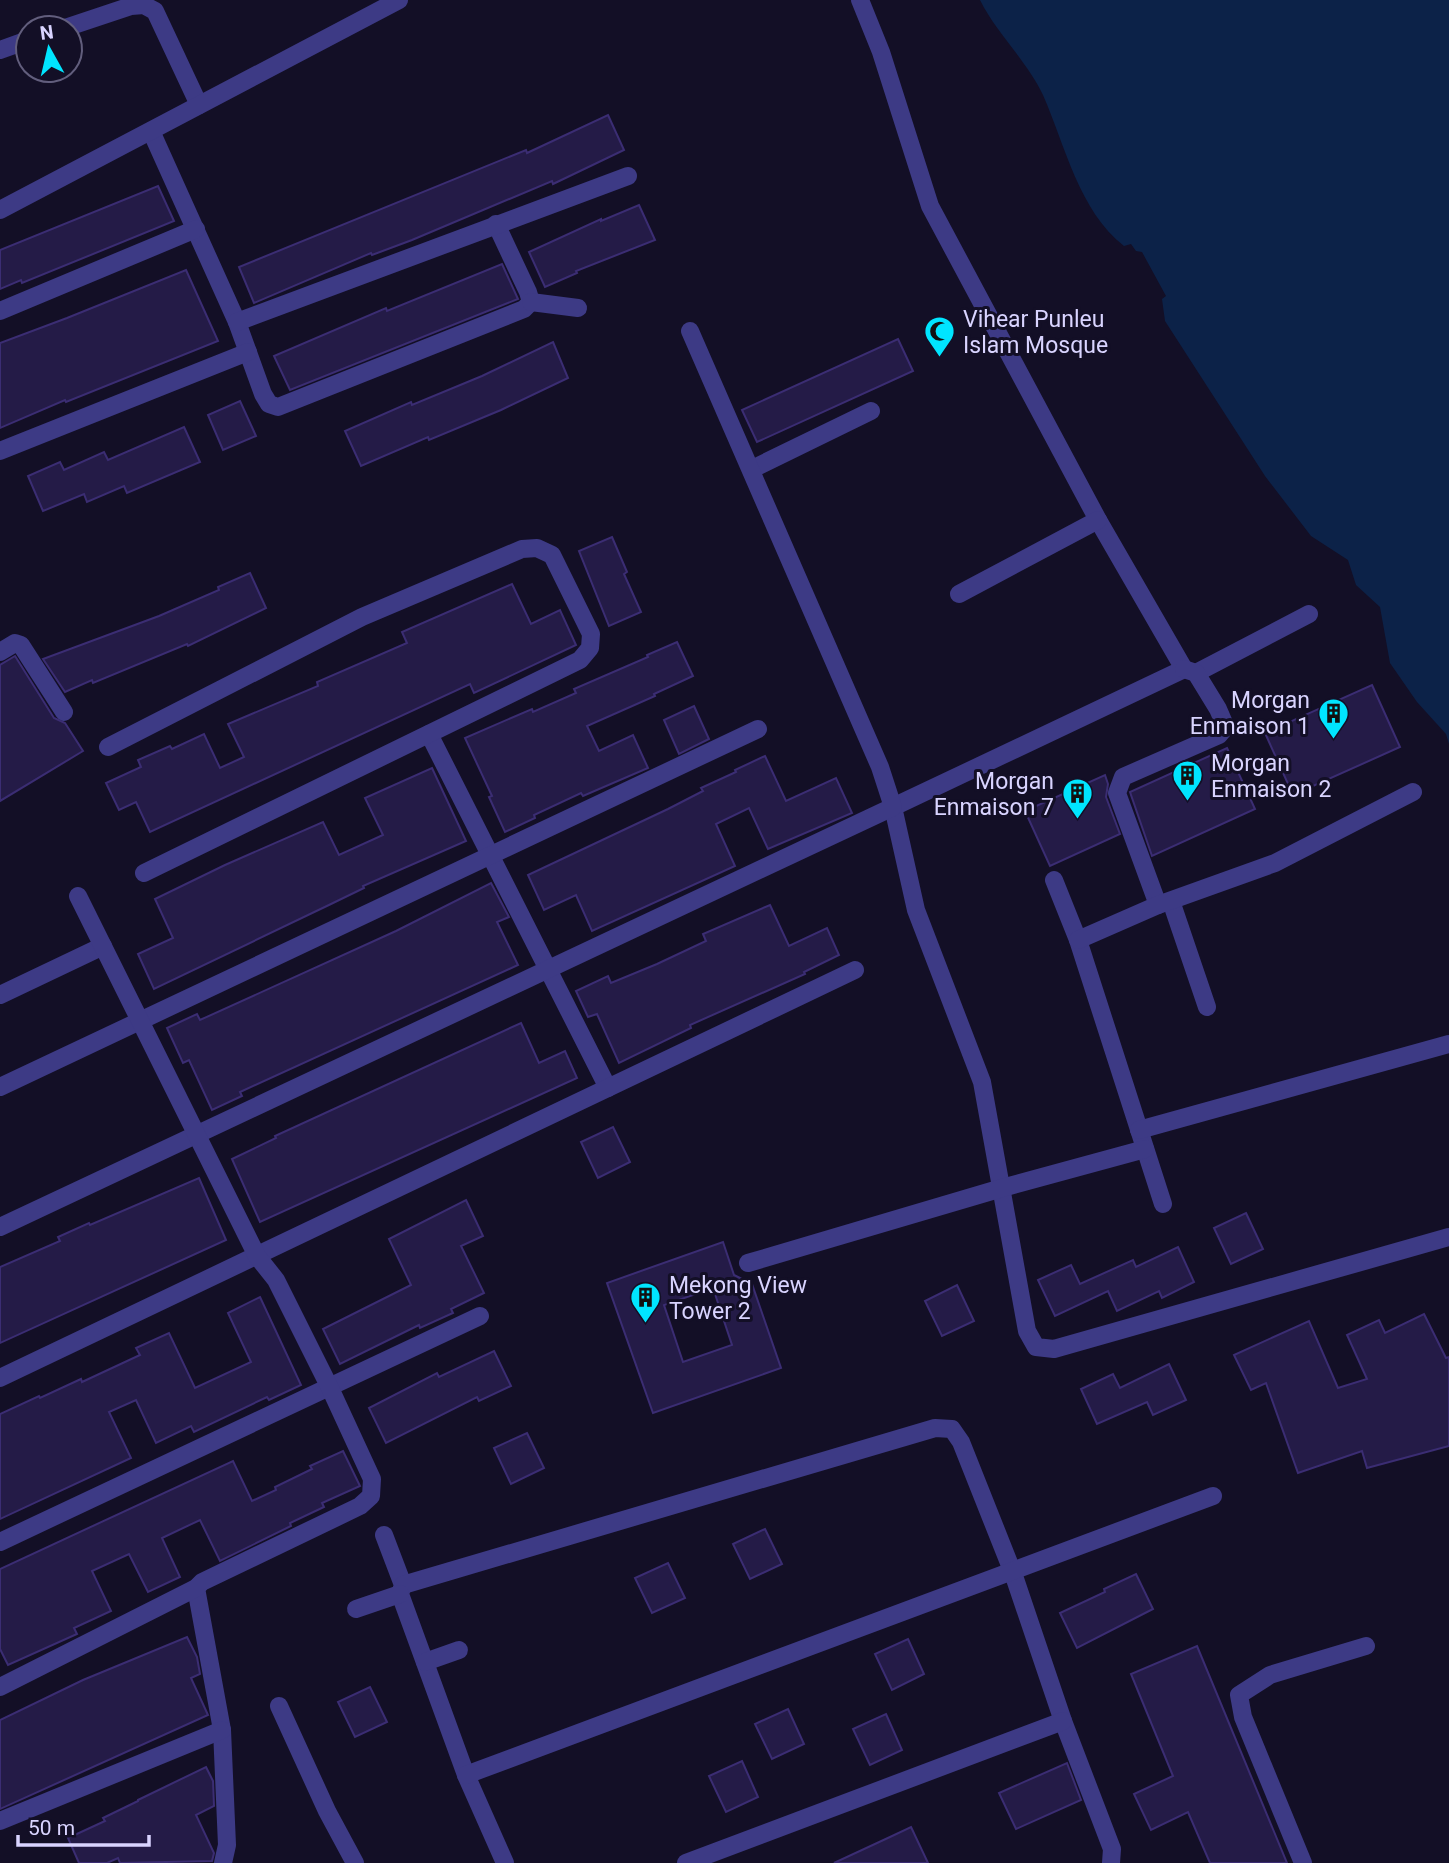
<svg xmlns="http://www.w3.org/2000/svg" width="1449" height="1863" font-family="Roboto,sans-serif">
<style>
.water{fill:#0c2248}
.building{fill:#241b47;stroke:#3b2d73;stroke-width:2;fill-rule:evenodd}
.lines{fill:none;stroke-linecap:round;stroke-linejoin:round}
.minor{stroke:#3d3a85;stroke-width:18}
.labels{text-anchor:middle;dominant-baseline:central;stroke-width:6;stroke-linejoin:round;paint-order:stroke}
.poi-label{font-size:23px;fill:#d9d4ff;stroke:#130f26;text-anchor:start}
</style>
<rect width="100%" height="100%" fill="#130f26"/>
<path class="water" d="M980,0H1449V744L1446,734L1417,702L1390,663L1380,607L1356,585L1348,560L1311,536L1265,476L1165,321L1162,299L1166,296L1142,252L1136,251L1131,244L1124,246C1079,211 1065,145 1043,95C1027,61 997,34 980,0Z"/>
<g class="building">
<path d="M608,115L624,150L553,184L552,181L412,240L372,255L371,253L254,303L239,267L526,150L527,153Z"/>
<path d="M158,186L174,221L22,283L21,280L0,289V250Z"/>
<path d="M639,205L655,240L576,271L577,273L545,287L529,252L601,219V221Z"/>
<path d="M502,264L518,299L290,390L274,356L386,308L387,311Z"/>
<path d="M186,270L218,341L66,402L65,400L0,428V343L67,318Z"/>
<path d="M898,339L913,371L757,442L742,410Z"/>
<path d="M553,342L568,378L501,410L429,440L428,437L361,466L345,431L411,402L412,405L482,376Z"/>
<path d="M240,401L256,436L223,450L208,415Z"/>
<path d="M184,427L200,462L127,493L124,486L87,502L84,494L43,511L28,476L60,462L64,470L104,452L108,460Z"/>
<path d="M612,537L627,572L624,574L641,612L609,626L579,551Z"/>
<path d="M250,573L266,608L188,646L187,644L93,683L92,680L65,692L43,659L159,616L219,590L218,587Z"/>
<path d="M512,584L531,624L560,610L576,645L474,693L470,684L150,832L136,802L119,810L106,783L141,767L138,760L170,746L172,749L204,734L220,768L244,757L228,724L318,686L317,682L407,643L402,632Z"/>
<path d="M677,642L693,676L654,694L655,696L587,726L599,751L633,735L648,768L583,796L581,793L534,815L535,818L505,832L489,797L492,796L465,738L532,709L533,712L576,693L574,689L648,657L647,655Z"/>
<path d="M15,656L54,718L65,723L83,751L0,801V665Z"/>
<path d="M1372,685L1400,747L1293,795L1265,733Z"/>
<path d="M694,706L709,739L679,754L664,720Z"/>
<path d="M1227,748L1255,809L1152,856L1130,792Z"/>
<path d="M765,756L786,801L836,778L852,813L768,849L749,808L716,824L735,866L592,931L576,895L544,910L528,875L668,809L703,791L701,788L736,772L735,770Z"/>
<path d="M432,768L466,841L363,886L364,888L331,904L154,989L138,954L173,938L155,899L225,865L323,822L339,855L383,835L365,798Z"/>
<path d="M1105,775L1108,784L1106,797L1120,834L1050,866L1025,811Z"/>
<path d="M491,883L509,917L497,922L518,965L240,1092L242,1096L212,1110L189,1060L183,1063L167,1028L197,1014L200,1020L396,931Z"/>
<path d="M770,905L789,946L827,928L839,955L804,972L805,974L690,1025L691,1028L619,1063L597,1014L588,1017L576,991L608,976L611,983L657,964L706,941L703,934Z"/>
<path d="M521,1023L539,1063L565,1051L577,1078L260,1222L232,1159L276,1138L275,1136Z"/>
<path d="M613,1127L630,1162L598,1178L581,1142Z"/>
<path d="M199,1178L226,1240L0,1343V1267L60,1241L58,1237L89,1223L90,1225Z"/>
<path d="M466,1200L483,1236L461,1246L484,1293L451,1309L453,1313L420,1328L419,1325L340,1364L323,1329L411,1285L389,1239Z"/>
<path d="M1246,1213L1263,1249L1231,1264L1214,1228Z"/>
<path d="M723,1242L734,1275L752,1284L781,1368L653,1413L607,1283ZM713,1288L732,1345L683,1362L664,1305Z"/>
<path d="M1178,1247L1194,1282L1162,1298L1159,1291L1117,1311L1108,1291L1055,1316L1038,1280L1071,1265L1080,1284L1133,1260L1136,1267Z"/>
<path d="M957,1285L974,1321L942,1336L925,1301Z"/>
<path d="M260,1297L301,1385L269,1400L267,1397L194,1432L191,1426L156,1443L136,1400L109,1412L131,1458L0,1519V1414L39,1396L40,1398L81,1379L82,1382L140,1355L136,1348L169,1333L195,1388L251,1362L228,1313Z"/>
<path d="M1424,1314L1446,1358L1449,1357V1446L1367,1468L1362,1451L1298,1473L1266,1383L1251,1390L1234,1355L1309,1321L1338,1388L1367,1379L1347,1335L1379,1320L1385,1333Z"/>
<path d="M494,1351L511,1386L479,1401L477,1397L386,1443L369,1408L437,1373L439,1377Z"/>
<path d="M1169,1364L1186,1400L1153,1415L1147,1402L1097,1424L1081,1389L1113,1374L1120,1388Z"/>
<path d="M527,1433L544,1468L511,1484L494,1448Z"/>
<path d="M343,1451L360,1486L322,1503L324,1507L290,1523L291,1526L220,1561L200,1520L162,1538L180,1577L148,1592L129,1554L92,1571L111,1611L74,1628L77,1634L8,1665L0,1649V1569L233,1461L252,1501L276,1490L275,1487L312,1469L310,1466Z"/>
<path d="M765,1529L782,1564L750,1579L733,1544Z"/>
<path d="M668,1563L685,1598L652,1613L635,1578Z"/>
<path d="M1136,1574L1153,1609L1077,1648L1060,1613L1105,1592L1104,1589Z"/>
<path d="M187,1637L197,1657L200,1674L191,1678L208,1715L0,1809V1720L83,1680Z"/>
<path d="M908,1639L924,1674L892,1690L875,1654Z"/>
<path d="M1197,1646L1287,1863H1210L1188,1812L1151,1830L1134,1794L1173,1776L1131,1674Z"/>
<path d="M370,1687L387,1722L355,1737L338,1702Z"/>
<path d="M788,1709L804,1744L772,1759L755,1724Z"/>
<path d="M886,1714L902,1750L870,1765L853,1729Z"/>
<path d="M742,1761L758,1797L726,1812L709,1776Z"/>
<path d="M1067,1763L1081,1800L1016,1829L999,1793Z"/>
<path d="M206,1767L213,1781L214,1806L196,1815L214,1853L212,1861L120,1863L118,1858L107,1863H79L68,1838L105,1821L103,1818L138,1801V1800Z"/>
<path d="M911,1827L928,1863H834L890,1837Z"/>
</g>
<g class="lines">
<g class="minor">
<path d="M860,0L881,52L930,206L1098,520L1184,669L893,807L916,910L982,1082L1027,1331L1036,1347L1054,1349L1449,1237"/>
<path d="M65,28L131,6L144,5L155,11L199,105"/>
<path d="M0,50L28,40"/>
<path d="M151,131L237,322L263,394L269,404L278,407L524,309L531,302L528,292L496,224"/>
<path d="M0,210L399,0"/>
<path d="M531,302L578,308"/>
<path d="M0,311L196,229"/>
<path d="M237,322L628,176"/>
<path d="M0,451L248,352"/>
<path d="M752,469L871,411"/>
<path d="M959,594L1098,520"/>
<path d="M0,652L15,643L21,645L64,712"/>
<path d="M1196,673L1309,614"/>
<path d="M429,734L608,1088"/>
<path d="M108,747L362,617L522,549L537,548L552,555L591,634L590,648L580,660L144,873"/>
<path d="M1054,880L1078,940L1163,1204"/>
<path d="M1171,901L1207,1007"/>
<path d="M1158,905L1117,793L1123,777L1219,735L1224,729V723L1218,709L1196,673L1184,669"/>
<path d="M1078,940L1158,905L1275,863L1413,792"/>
<path d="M0,995L103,946"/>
<path d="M0,1087L758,729"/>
<path d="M1139,1130L1449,1044"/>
<path d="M0,1227L893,807L880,767L690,331"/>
<path d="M748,1263L1002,1188L1145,1149"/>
<path d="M0,1378L855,970"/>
<path d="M384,1535L403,1585L400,1594L466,1775L505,1863"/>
<path d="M0,1542L480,1316"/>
<path d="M403,1585L935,1428L952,1429L961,1442L1013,1573L1063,1721L1112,1849L1111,1863"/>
<path d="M196,1588L222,1730L227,1845L223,1863"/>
<path d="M356,1609L400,1594"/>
<path d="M425,1662L459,1650"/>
<path d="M0,1687L196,1588L202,1582L360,1506L371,1496L372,1479L330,1388L276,1280L257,1256L78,896"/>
<path d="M279,1706L327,1811L355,1863"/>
<path d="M466,1775L1213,1496"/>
<path d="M0,1821L222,1730"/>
<path d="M686,1863L1063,1721"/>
<path d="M1303,1863L1243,1717L1239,1695L1270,1675L1366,1646"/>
</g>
</g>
<defs>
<symbol id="mosque-pin" viewBox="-11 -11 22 30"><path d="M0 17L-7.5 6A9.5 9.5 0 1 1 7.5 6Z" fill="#00e5ff" stroke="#130f26"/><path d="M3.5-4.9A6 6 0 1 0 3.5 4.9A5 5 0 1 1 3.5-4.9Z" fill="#111"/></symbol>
<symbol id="building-pin" viewBox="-11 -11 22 30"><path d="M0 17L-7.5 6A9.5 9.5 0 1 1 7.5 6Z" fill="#00e5ff" stroke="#130f26"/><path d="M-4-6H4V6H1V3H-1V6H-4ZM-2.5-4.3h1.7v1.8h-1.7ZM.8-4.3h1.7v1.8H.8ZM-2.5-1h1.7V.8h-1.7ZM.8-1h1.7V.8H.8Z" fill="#111"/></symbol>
</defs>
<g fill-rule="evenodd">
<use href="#mosque-pin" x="922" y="314" width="35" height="47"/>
<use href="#building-pin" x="1316" y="696" width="35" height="47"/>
<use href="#building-pin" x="1170" y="758" width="35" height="47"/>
<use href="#building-pin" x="1060" y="776" width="35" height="47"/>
<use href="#building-pin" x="628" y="1280" width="35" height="47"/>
</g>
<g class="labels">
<g class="poi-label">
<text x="963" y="319">Vihear Punleu<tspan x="963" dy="26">Islam Mosque</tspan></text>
<text x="1310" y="700" text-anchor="end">Morgan<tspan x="1310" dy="26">Enmaison 1</tspan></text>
<text x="1211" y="763">Morgan<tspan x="1211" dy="26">Enmaison 2</tspan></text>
<text x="1054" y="781" text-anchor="end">Morgan<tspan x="1054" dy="26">Enmaison 7</tspan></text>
<text x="669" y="1285">Mekong View<tspan x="669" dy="26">Tower 2</tspan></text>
</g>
</g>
<g transform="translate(49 49) rotate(352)"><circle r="33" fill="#130f26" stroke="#625e7d" stroke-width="2"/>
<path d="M0-5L12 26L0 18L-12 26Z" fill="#00e5ff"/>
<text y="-10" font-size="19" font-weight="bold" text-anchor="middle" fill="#d9d4ff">N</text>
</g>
<path d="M18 1835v10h131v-10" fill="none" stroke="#d9d4ff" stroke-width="3.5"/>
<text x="28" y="1835" font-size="21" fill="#d9d4ff" stroke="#130f26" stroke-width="5" paint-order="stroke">50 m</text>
</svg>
